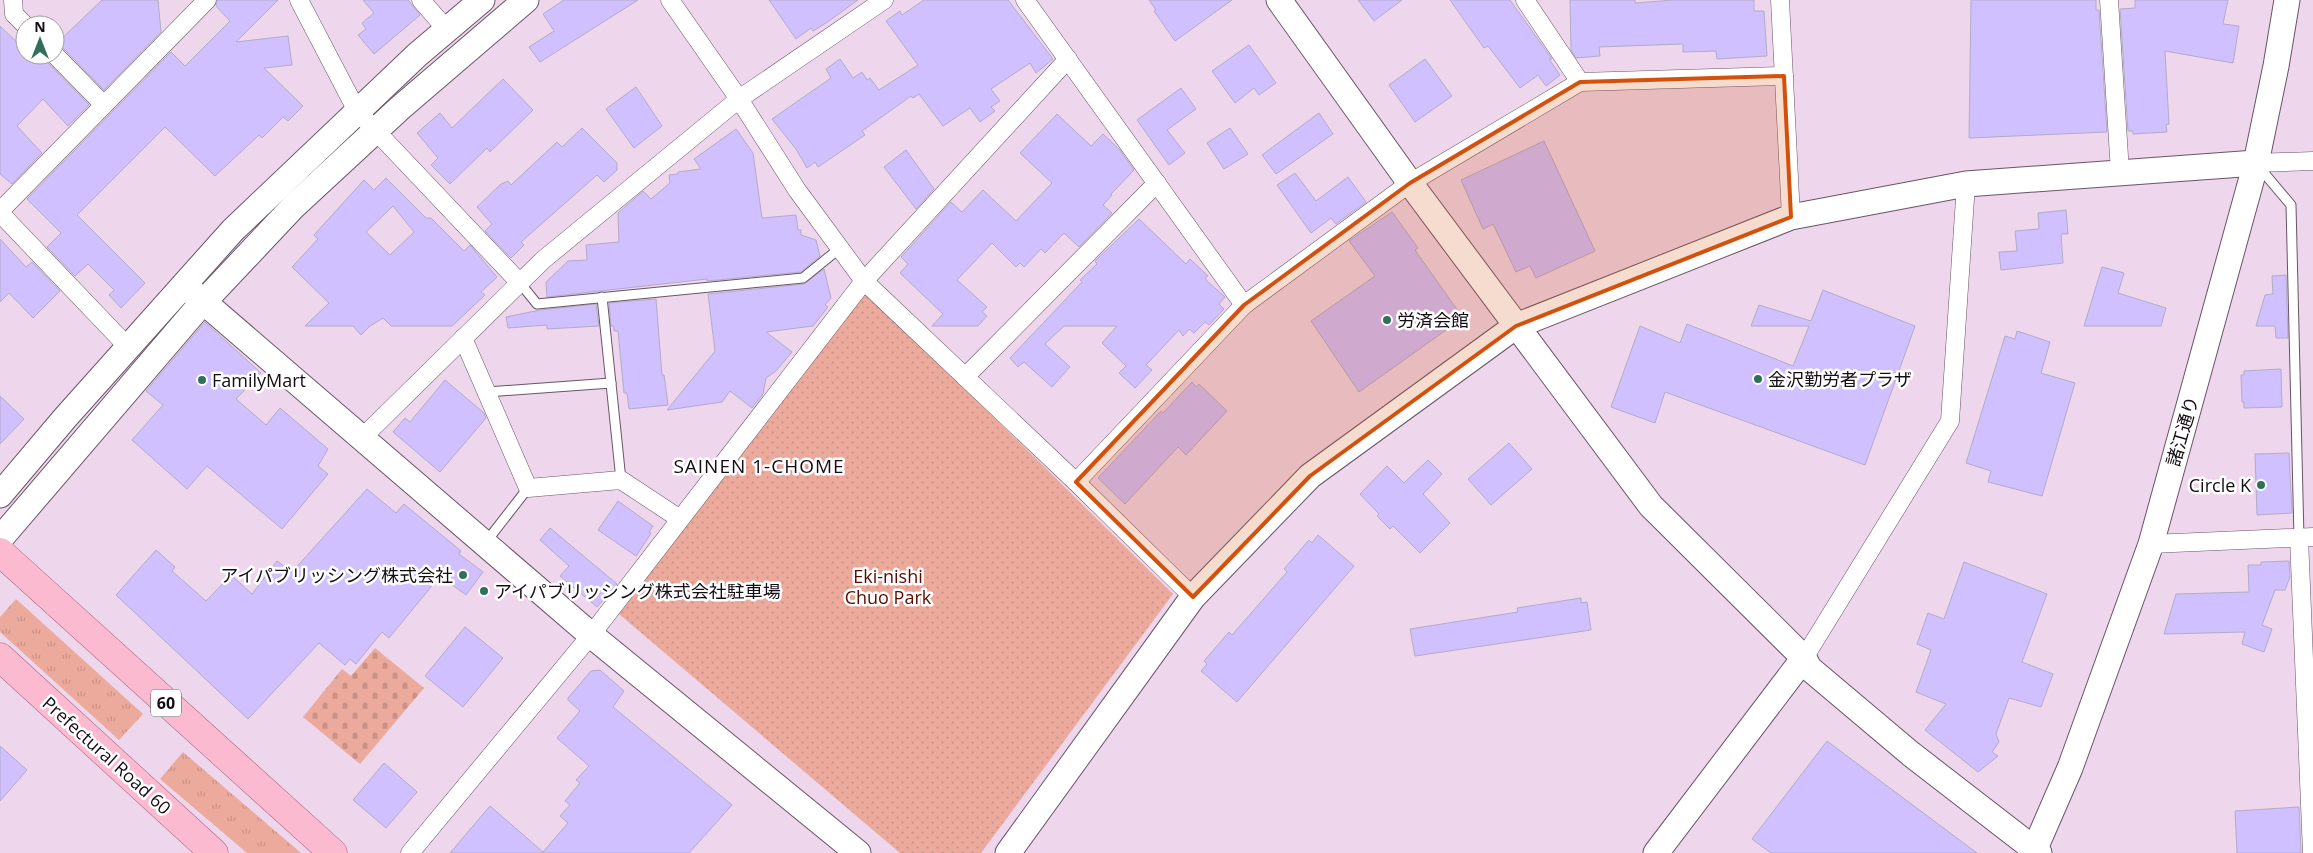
<svg xmlns="http://www.w3.org/2000/svg" width="2313" height="853" font-family="'Open Sans','Noto Sans JP',sans-serif">
<style>
.grass{fill:url(#grass-tufts)}
.cemetery{fill:url(#cemetery-stones)}
.park{fill:url(#park-dots)}
.building{fill:#d0c0ff;stroke:#b2acc7;fill-rule:evenodd}
.lines{fill:none;stroke-linecap:round;stroke-linejoin:round}
.lane-casing{stroke:#695567;stroke-width:11}
.street-casing{stroke:#695567;stroke-width:19}
.secondary-casing{stroke:#695567;stroke-width:27}
.primary-casing{stroke:#a96079;stroke-width:29}
.lane{stroke:#fff;stroke-width:9}
.street{stroke:#fff;stroke-width:18}
.secondary{stroke:#fff;stroke-width:25}
.primary{stroke:#fbbacf;stroke-width:28}
.marked{fill:#d3510d;fill-opacity:0.2;stroke:#d3510d;stroke-width:4;stroke-linejoin:round}
.poi-dot{fill:#326f5b;stroke:#fff;stroke-width:2}
.labels{text-anchor:middle;dominant-baseline:central;stroke-width:5;stroke-linejoin:round;paint-order:stroke}
.shield{fill:#fff;stroke:#5b565a;stroke-width:1}
.shield-label{font-size:16px;font-weight:bold;fill:#150d14}
.poi-label{font-size:18px;fill:#150d14;stroke:#fff;text-anchor:start}
.street-label{font-size:18px;fill:#150d14;stroke:#fff}
.park-label{font-size:18px;fill:#5a0a00;stroke:#fff}
.neighbourhood-label{font-size:19px;letter-spacing:1px;fill:#150d14;stroke:#fff}
</style>
<defs>
<pattern id="grass-tufts" width="24" height="20" patternUnits="userSpaceOnUse" patternTransform="scale(1.25)"><rect width="24" height="20" fill="#ecaa9c"/><path d="M3 7l-1-3M5 7V3M7 7l1-3M15 17l-1-3M17 17v-4M19 17l1-3" fill="none" stroke="#ca9186"/></pattern>
<pattern id="cemetery-stones" width="16" height="16" patternUnits="userSpaceOnUse" patternTransform="scale(1.25)"><rect width="16" height="16" fill="#ecaa9c"/><path d="M2 7V4a2 2 0 0 1 4 0v3zM10 15v-3a2 2 0 0 1 4 0v3z" fill="#ca9186"/></pattern>
<pattern id="park-dots" width="8" height="8" patternUnits="userSpaceOnUse" patternTransform="scale(1.25)"><rect width="8" height="8" fill="#ecaa9c"/><path d="M2 2h.1M6 6h.1" fill="none" stroke="#ca9186" stroke-width="1.8" stroke-linecap="round"/></pattern>
</defs>
<rect width="100%" height="100%" fill="#eed6ec"/>
<g class="grass">
<path d="M16,599L143,714L119,740L0,632V617Z"/>
<path d="M183,752L301,853H247L160,779Z"/>
</g>
<path class="cemetery" d="M375,648L424,688L360,764L303,717L342,669L351,676Z"/>
<path class="park" d="M866,291L1173,594L981,853H900L619,614Z"/>
<g class="building">
<path d="M102,0H158L161,32L104,90L63,48L55,45Z"/>
<path d="M217,0H278L236,42L288,36L292,65L264,68L303,106L288,121L283,117L262,138L259,135L215,176L165,127L77,215L145,283L121,308L109,295L114,290L88,264L75,276L47,247L61,233L27,199L171,52L185,66L230,21L216,6Z"/>
<path d="M363,0H408L420,15L374,54L358,35L366,29L362,23L374,13Z"/>
<path d="M564,0H638L540,62L529,47L554,31L543,14Z"/>
<path d="M769,0H858L826,23L813,31L811,28L796,39Z"/>
<path d="M924,0H1008L1053,59L1036,73L1030,63L991,89L1000,101L991,107L995,111L980,122L970,108L943,126L919,94L913,98L911,96L862,131L865,135L818,167L815,162L807,168L796,149L772,119L831,78L826,69L840,59L853,78L862,72L867,80L870,78L879,90L918,65L886,21L900,11L902,15Z"/>
<path d="M1149,0H1232L1175,41L1154,11L1156,10Z"/>
<path d="M1358,0H1402L1374,21Z"/>
<path d="M1450,0H1510L1552,59H1549L1560,75L1546,86L1538,75L1520,88L1488,46L1484,48Z"/>
<path d="M1570,0H1635V3L1673,0H1754V11H1764L1767,56L1717,59L1716,51L1683,52V44L1599,47L1600,56L1576,58L1571,50Z"/>
<path d="M1971,0H2096V10H2099L2107,132L1969,138Z"/>
<path d="M2135,0H2228L2223,24L2239,26L2233,63L2165,51L2169,124L2166,125L2167,132L2133,134V131H2128L2120,9L2135,8Z"/>
<path d="M0,26L25,50V55H30L38,62L45,55L47,62L89,105L68,126L43,99L17,126L42,153L12,184L0,174Z"/>
<path d="M1249,45L1276,83L1259,95L1254,88L1235,103L1212,71Z"/>
<path d="M1425,59L1452,96L1415,122L1389,85Z"/>
<path d="M503,79L533,110L490,152L487,148L450,184L431,165L438,158L417,133L440,113L452,128Z"/>
<path d="M636,87L662,126L634,148L606,109Z"/>
<path d="M1181,88L1196,109L1167,130L1185,153L1169,165L1137,120Z"/>
<path d="M1319,113L1333,134L1276,174L1262,155Z"/>
<path d="M1057,114L1091,146L1103,134L1120,150L1134,170L1111,194L1112,195L1103,205L1112,213L1079,247L1064,233L1045,253L1041,249L1024,267L1020,263L1016,267L992,243L957,280L987,307L982,312L987,316L978,326H932L943,314L900,273L908,264L901,257L951,202L962,212L983,190L1016,221L1052,183L1020,153Z"/>
<path d="M582,128L617,163V170L604,182L597,175L521,242L524,245L511,258L485,231L492,224L477,207L501,184L508,181L511,185L557,142L562,147Z"/>
<path d="M1230,128L1248,154L1224,169L1207,143Z"/>
<path d="M736,129L753,153L762,218L796,215L798,230H801V235L816,240L820,256L801,272L707,281V279L547,297L546,282L568,261L587,260L586,245L619,242L618,213L643,191L651,199L670,183L669,175L678,174V172L701,169L694,159Z"/>
<path d="M1544,141L1595,251L1536,278L1530,266L1516,272L1493,224L1483,229L1461,180Z"/>
<path d="M906,150L934,189L916,209L884,167Z"/>
<path d="M1295,173L1316,201L1348,177L1366,202L1336,224L1331,218L1311,233L1277,185Z"/>
<path d="M386,178L426,218H431L464,251L470,245L497,277L481,292L485,295L452,326H391L383,318L370,326L361,335L353,326H305L329,303L292,267L318,239L314,235L364,180L374,190ZM393,206L414,232L390,255L366,232Z"/>
<path d="M2066,210L2068,234H2061L2063,263L2001,270L1999,252L2017,251L2015,231L2039,229L2038,213Z"/>
<path d="M1392,212L1418,248L1415,250L1463,318L1359,392L1311,321L1375,276L1349,241Z"/>
<path d="M1139,219L1186,264L1190,259L1208,276L1205,278L1207,281L1225,297L1219,304L1224,309L1209,325L1205,322L1194,333L1189,329L1183,336L1179,330L1146,365L1152,370L1135,388L1119,373L1126,366L1102,343L1117,326H1064L1045,344L1070,367L1052,387L1024,362L1018,367L1010,358L1082,282L1080,280L1097,264L1095,261Z"/>
<path d="M0,239L26,267L32,262L60,291L33,318L9,293L0,302Z"/>
<path d="M2102,267L2124,273L2118,293L2166,308L2161,326H2084Z"/>
<path d="M824,269L831,298L825,305L828,307L813,326L766,332L792,352L776,371L766,378L763,394L752,408L730,391L722,402L667,410L715,351L708,294L804,284Z"/>
<path d="M2286,275L2288,338H2276L2275,326H2256L2265,295L2273,294L2272,276Z"/>
<path d="M1823,290L1915,326L1865,465L1665,392L1655,423L1611,407L1640,326L1680,343L1687,324L1793,366L1809,326H1751L1759,305L1811,321Z"/>
<path d="M656,299L662,375H664L668,405L629,409L627,393H624L618,331H614V326H611L609,303Z"/>
<path d="M596,304L599,326L547,329V325L508,328L506,317L540,310Z"/>
<path d="M205,322L261,373L236,399L266,425L280,408L328,449L318,466L328,474L282,529L207,466L187,489L132,440L163,405L146,391Z"/>
<path d="M2017,331L2050,342L2041,373L2075,383L2042,496L1988,482L1991,471L1966,463L2005,336L2015,339Z"/>
<path d="M2281,369L2282,407L2244,408V402H2242L2241,375H2244V371Z"/>
<path d="M445,380L484,413L486,418L440,472L393,432L405,418L410,422Z"/>
<path d="M1192,382L1196,387L1199,384L1227,411L1186,455L1178,447L1125,504L1098,478L1161,411L1163,413Z"/>
<path d="M0,396L24,419L0,444Z"/>
<path d="M1509,443L1532,469L1491,505L1468,479Z"/>
<path d="M2289,453L2292,513L2257,515L2255,454Z"/>
<path d="M1428,460L1442,474L1423,494L1450,523L1420,553L1393,526L1390,529L1377,516L1379,514L1360,494L1387,466L1404,483Z"/>
<path d="M367,489L396,513L404,504L461,551L459,554L483,572L466,595L440,576L389,638L382,632L356,664L350,659L345,665L319,643L248,719L116,595L156,550L175,567L172,571L206,601L231,575L252,594L277,561L292,572Z"/>
<path d="M618,501L653,526L649,532L651,533L648,538L636,556L598,530Z"/>
<path d="M550,528L617,584L597,607L560,576L569,566L540,540Z"/>
<path d="M1318,535L1354,566L1237,702L1201,671L1207,664L1204,661L1229,632L1232,635L1287,572L1284,569L1309,540L1312,543Z"/>
<path d="M2289,561L2290,577L2285,590H2275L2262,625L2272,629L2264,652L2242,644L2245,632L2164,634L2176,594L2249,592L2248,565H2261V562Z"/>
<path d="M1964,562L2047,594L2022,662L2053,674L2041,707L2009,698L1996,734L1999,742L1992,752L1998,756L1978,772L1925,730L1946,704L1916,692L1931,650L1917,644L1928,613L1944,619Z"/>
<path d="M1581,598V603L1587,602L1591,630L1415,656L1410,629L1518,612L1517,608Z"/>
<path d="M465,627L503,658L463,707L425,676Z"/>
<path d="M600,670L624,691L613,707L732,805L689,853H450L490,806L543,852L568,823L560,816L570,805L565,801L580,783L576,780L589,766L557,738L580,711L568,700V698L591,671Z"/>
<path d="M1827,741L1977,853H1771L1752,839Z"/>
<path d="M0,746L27,770L0,801Z"/>
<path d="M384,763L417,792L386,828L353,800Z"/>
<path d="M2299,807L2301,853H2237L2235,811Z"/>
</g>
<g class="lines">
<defs>
<g id="lane">
<path d="M2259,167L2291,205L2299,538"/>
<path d="M520,283L537,304L803,278L840,248"/>
<path d="M602,297L621,480"/>
<path d="M487,392L611,383"/>
<path d="M486,542L528,488"/>
</g>
<g id="street">
<path d="M13,0L14,14L25,25"/>
<path d="M299,0L357,111L520,283"/>
<path d="M421,0L447,30"/>
<path d="M670,0L739,99L797,190L864,281L1076,482L1193,597"/>
<path d="M1025,0L1244,305"/>
<path d="M1525,0L1580,82"/>
<path d="M1780,0L1791,217"/>
<path d="M2109,0L2120,172"/>
<path d="M55,55L103,104"/>
<path d="M2256,163L2313,161"/>
<path d="M0,211L207,0"/>
<path d="M0,213L128,347"/>
<path d="M463,338L528,488L621,480L680,519"/>
<path d="M965,377L1157,183"/>
<path d="M363,437L543,260L739,99L884,0"/>
<path d="M1076,482L1244,305L1410,183L1580,82L1784,76"/>
<path d="M2299,538L2312,853"/>
<path d="M2151,544L2313,537"/>
<path d="M1804,658L1950,421L1966,184"/>
<path d="M410,853L591,635L864,281L1068,59"/>
</g>
<g id="secondary">
<path d="M1279,0L1410,183L1651,506L1804,658L1809,668L1911,754L2039,853"/>
<path d="M184,285L591,635L858,853"/>
<path d="M0,495L65,418L233,230L417,55L482,0"/>
<path d="M0,539L196,310L294,206L400,108L526,0"/>
<path d="M1008,853L1193,597L1310,476L1516,326L1791,217L1966,184L2256,163"/>
<path d="M1656,853L1804,658"/>
<path d="M2033,853L2070,768L2151,544L2256,163L2276,66L2287,0"/>
</g>
<g id="primary">
<path d="M0,552L333,853"/>
<path d="M0,657L214,853"/>
</g>
</defs>
<use href="#lane" class="lane-casing"/>
<use href="#street" class="street-casing"/>
<use href="#secondary" class="secondary-casing"/>
<use href="#primary" class="primary-casing"/>
<use href="#lane" class="lane"/>
<use href="#street" class="street"/>
<use href="#secondary" class="secondary"/>
<use href="#primary" class="primary"/>
</g>
<path class="marked" d="M1784,76L1791,217L1516,326L1310,476L1193,597L1076,482L1244,305L1410,183L1580,82Z"/>
<g class="poi-dot">
<circle cx="1387" cy="320" r="5"/>
<circle cx="1758" cy="379" r="5"/>
<circle cx="202" cy="380" r="5"/>
<circle cx="2261" cy="485" r="5"/>
<circle cx="463" cy="575" r="5"/>
<circle cx="484" cy="591" r="5"/>
</g>
<g class="labels">
<rect class="shield" x="151" y="689.5" width="30" height="27" rx="4"/>
<g class="shield-label">
<text x="166" y="703">60</text>
</g>
<g class="poi-label">
<text x="1397" y="320">労済会館</text>
<text x="1768" y="379">金沢勤労者プラザ</text>
<text x="212" y="380">FamilyMart</text>
<text x="2251" y="485" text-anchor="end">Circle K</text>
<text x="453" y="575" text-anchor="end">アイパブリッシング株式会社</text>
<text x="494" y="591">アイパブリッシング株式会社駐車場</text>
</g>
<g class="street-label">
<text transform="translate(2182 431) rotate(-74)">諸江通り</text>
<text transform="translate(107 755) rotate(42)">Prefectural Road 60</text>
</g>
<g class="park-label">
<text x="888" y="576">Eki-nishi<tspan x="888" dy="21">Chuo Park</tspan></text>
</g>
<g class="neighbourhood-label">
<text x="759" y="466">SAINEN 1-CHOME</text>
</g>
</g>
<g transform="translate(40 40)"><circle r="24" fill="#ffffff" stroke="#a19ea1"/>
<path d="M0-4L9 19L0 12L-9 19Z" fill="#326f5b"/>
<text y="-8" font-size="14" font-weight="bold" text-anchor="middle" fill="#150d14">N</text>
</g>
</svg>
